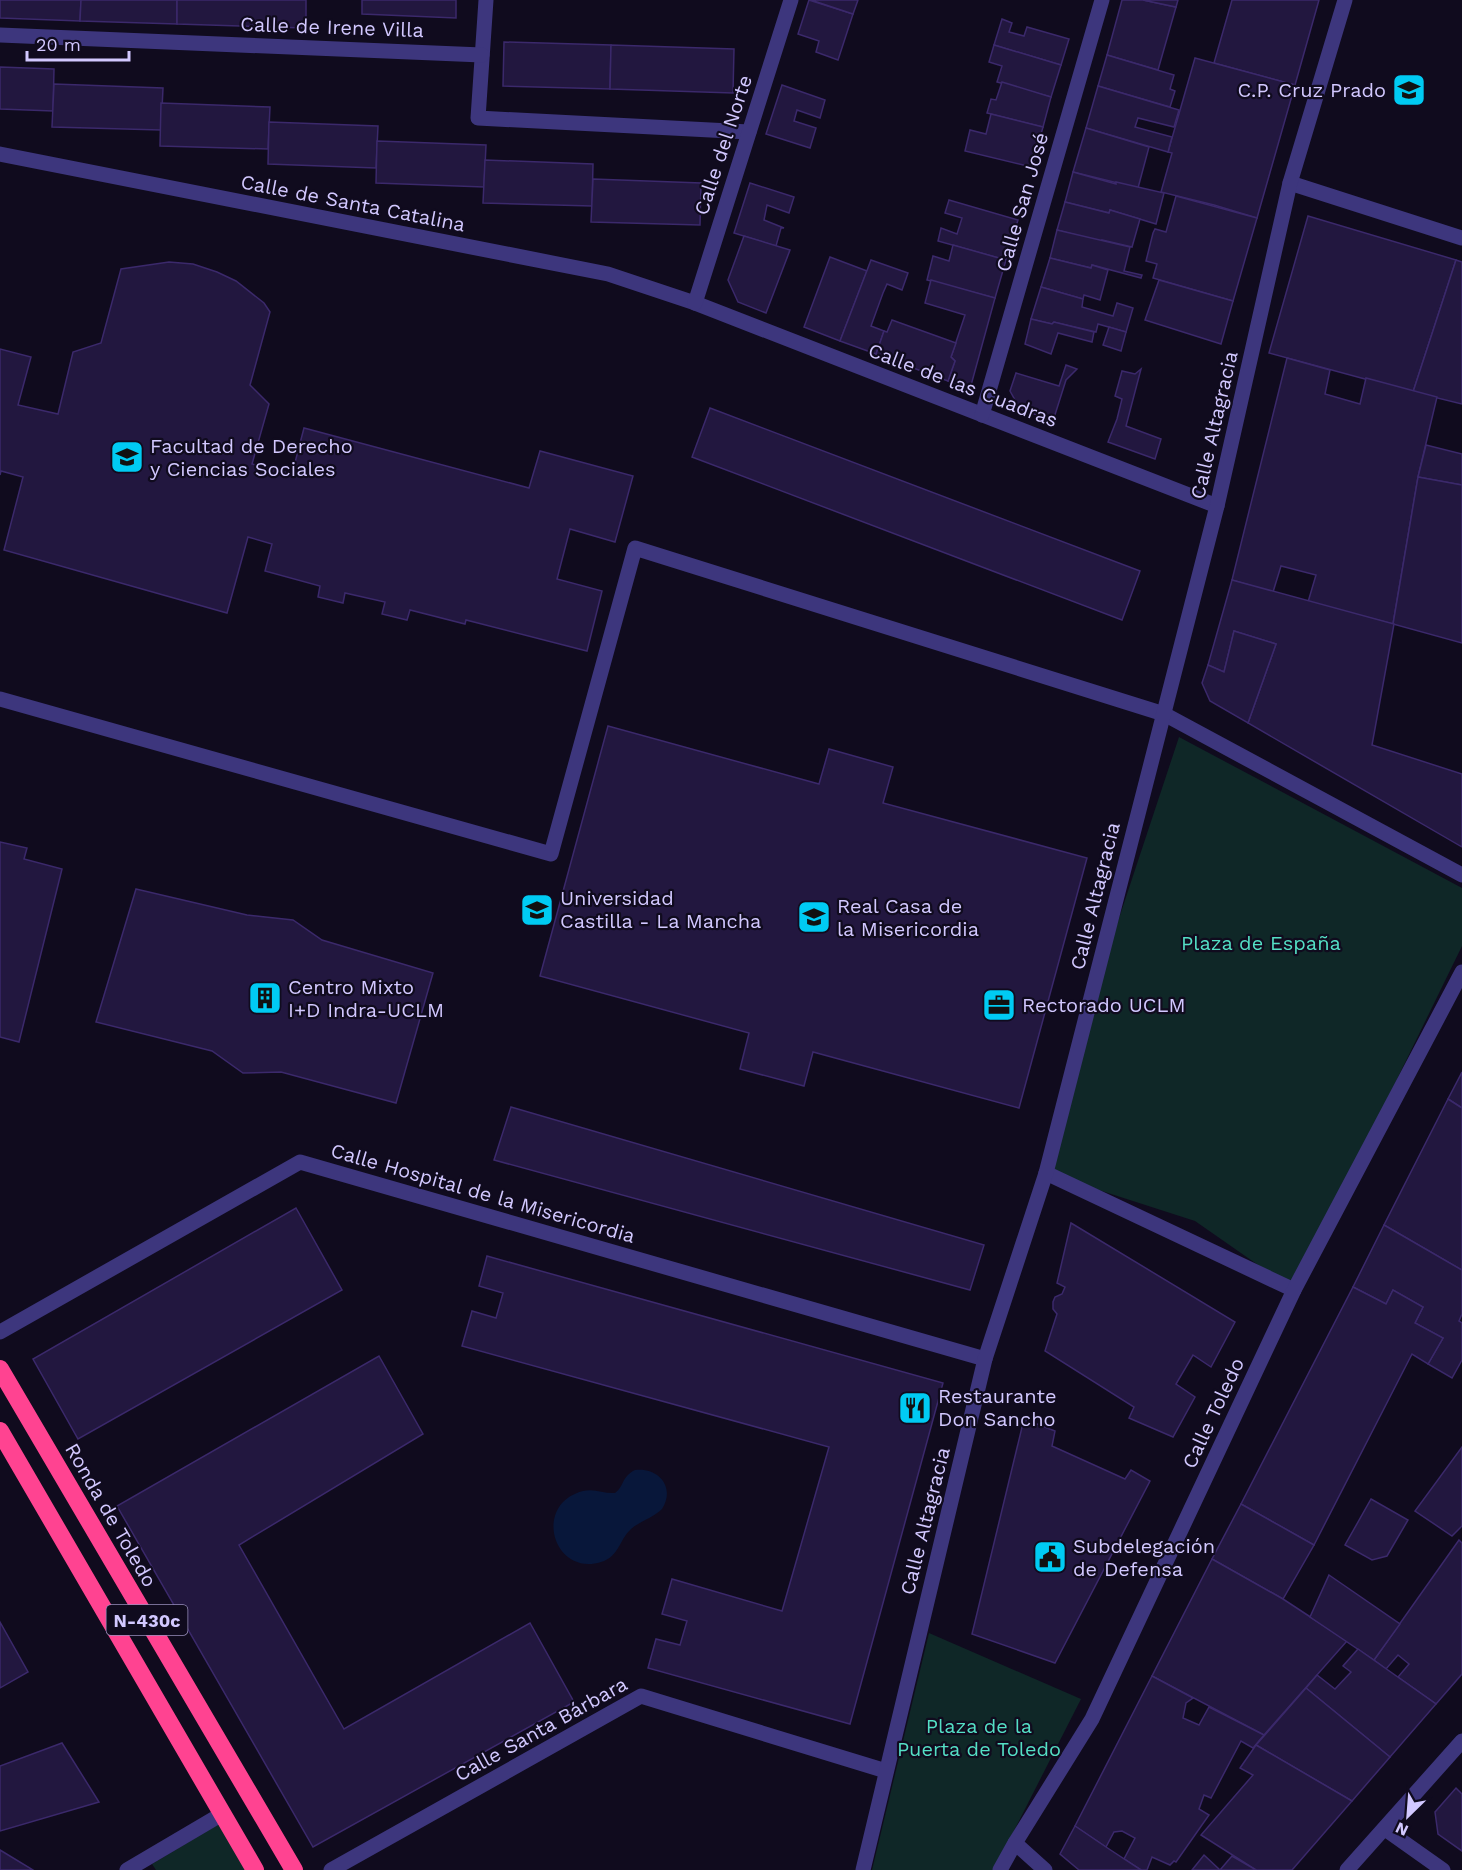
<svg xmlns="http://www.w3.org/2000/svg" width="1462" height="1870" font-family="'Work Sans',sans-serif">
<style>
.green{fill:#0f2727}
.water{fill:#08173a}
.building{fill:#22173f;stroke:#3b296b;stroke-width:1.5}
.lines{fill:none;stroke-linecap:round;stroke-linejoin:round}
.street{stroke:#3d367d;stroke-width:15}
.highway{stroke:#ff4391;stroke-width:18}
.labels{text-anchor:middle;dominant-baseline:central;stroke-width:4.5;stroke-linejoin:round;paint-order:stroke}
.shield{fill:#100b1e;stroke:#988fbc;stroke-width:1.5}
.shield-label{font-size:18px;font-weight:bold;fill:#d2c8ff}
.street-label{font-size:20px;fill:#d2c8ff;stroke:#100b1e}
.poi-label{font-size:20px;fill:#d2c8ff;stroke:#100b1e;text-anchor:start}
.park-label{font-size:20px;fill:#54dfc5;stroke:#100b1e}
</style>
<rect width="100%" height="100%" fill="#100b1e"/>
<g class="green">
<path d="M1179,737L1462,888V946L1294,1290L1195,1221L1046,1173L1084,1024Z"/>
<path d="M929,1633L1081,1699L994,1870H872Z"/>
<path d="M219,1824L247,1870H156L152,1864Z"/>
</g>
<path class="water" d="M635,1470C658,1467 676,1487 662,1509C653,1518 640,1521 631,1529C619,1540 619,1557 601,1562C553,1577 532,1504 583,1491C595,1488 604,1494 615,1493C624,1487 621,1477 635,1470Z"/>
<g class="building">
<path d="M0,0H81L80,21L0,18Z"/>
<path d="M81,0H177V24L80,21Z"/>
<path d="M177,0H306V28L177,24Z"/>
<path d="M362,0H456V18L362,14Z"/>
<path d="M809,0L853,14L838,60L816,52L819,41L798,34Z"/>
<path d="M811,0H858L853,14Z"/>
<path d="M1122,0H1143L1176,7L1158,70L1107,55Z"/>
<path d="M1143,0H1178L1176,7Z"/>
<path d="M1232,0H1319L1295,85L1214,63Z"/>
<path d="M1002,19L1012,23L1009,32L1024,36L1027,27L1069,39L1061,65L994,45Z"/>
<path d="M504,42L611,45L610,89L503,86Z"/>
<path d="M611,45L734,49L733,93L610,89Z"/>
<path d="M994,45L1061,65L1051,97L997,82L1002,66L989,62Z"/>
<path d="M1107,55L1174,75L1170,89L1175,91L1170,107L1098,86Z"/>
<path d="M1195,58L1295,85L1257,218L1214,205L1161,192L1172,153L1168,152Z"/>
<path d="M0,67L54,69L53,111L0,109Z"/>
<path d="M1002,82L1051,97L1043,127L987,113L991,99L996,100Z"/>
<path d="M54,84L163,88L161,130L52,127Z"/>
<path d="M782,85L825,100L820,118L797,110L794,121L816,128L810,148L766,134Z"/>
<path d="M1098,86L1179,110L1174,127L1138,118L1135,127L1172,137L1168,152L1086,128Z"/>
<path d="M161,103L270,107L268,149L160,146Z"/>
<path d="M991,114L1043,127L1032,167L965,151L970,130L986,134Z"/>
<path d="M269,122L378,126L376,168L268,164Z"/>
<path d="M1086,128L1149,147L1138,188L1073,172Z"/>
<path d="M377,141L486,145L484,187L376,183Z"/>
<path d="M485,160L593,164L592,206L483,203Z"/>
<path d="M1073,172L1116,184V182L1164,193L1156,224L1110,210L1109,213L1065,202Z"/>
<path d="M593,179L701,183L700,225L591,222Z"/>
<path d="M750,183L794,197L789,213L767,205L764,220L784,228H781L776,246L734,233Z"/>
<path d="M1176,196L1257,218L1233,301L1153,278L1157,264L1146,261L1153,233L1155,229L1166,232Z"/>
<path d="M949,200L1018,220L1006,260L938,241L941,228L957,234L962,218L945,213Z"/>
<path d="M1065,202L1109,213L1110,210L1140,219L1132,247L1102,240V242L1057,230Z"/>
<path d="M1308,216L1456,260L1413,392L1269,353Z"/>
<path d="M1057,230L1130,247L1124,271L1142,275L1141,278L1092,265L1091,268L1050,258Z"/>
<path d="M744,236L790,250L766,313L738,302L728,280Z"/>
<path d="M953,245L1006,260L995,298L927,280L933,256L949,261Z"/>
<path d="M830,257L867,271L840,341L804,327Z"/>
<path d="M1050,258L1091,268L1092,265L1108,270L1100,300L1084,295L1083,299L1041,287Z"/>
<path d="M871,260L908,273L902,290L887,284L883,293L871,326L884,331L876,354L840,341Z"/>
<path d="M1456,260L1462,262V404L1413,392Z"/>
<path d="M169,262L193,264L217,272L236,281L264,303L270,312L250,385L269,404L252,464L292,474L304,428L529,488L540,451L633,476L615,542L570,529L557,579L602,591L587,651L466,620L465,624L410,610L407,620L382,614L385,602L345,593L343,603L318,597L320,586L265,571L272,544L248,537L227,613L4,550L23,477L1,471L0,475V349L31,357L18,405L58,414L73,352L101,343L121,269Z"/>
<path d="M931,280L995,298L970,389L948,381L955,361L951,357L965,315L925,303Z"/>
<path d="M1159,280L1233,301L1221,344L1145,320Z"/>
<path d="M1041,287L1083,299L1082,307L1113,316L1117,303L1133,308L1126,332L1098,324L1096,332L1054,322L1052,324L1031,319Z"/>
<path d="M1031,319L1052,324L1054,322L1094,332L1092,342L1058,333L1051,354L1025,344Z"/>
<path d="M892,320L956,343L951,357L955,361L948,381L876,354L884,331L887,332Z"/>
<path d="M1109,327L1126,332L1121,351L1103,345Z"/>
<path d="M1287,358L1330,370L1325,394L1360,404L1366,378L1437,397L1418,477L1393,624L1308,602L1316,575L1281,566L1273,592L1232,580Z"/>
<path d="M1066,365L1077,369L1066,380L1053,421L1020,409L1010,391L1016,373L1059,386Z"/>
<path d="M1141,369L1126,426L1161,439L1155,459L1108,442L1117,419L1122,399L1115,396L1122,371L1135,374Z"/>
<path d="M710,408L1140,571L1122,620L692,457Z"/>
<path d="M1426,445L1462,454V485L1418,477Z"/>
<path d="M1418,477L1462,485V643L1393,624Z"/>
<path d="M1232,580L1394,624L1372,745L1462,774V847L1248,723L1276,644L1234,631L1224,672L1208,665Z"/>
<path d="M1234,631L1276,644L1248,723L1210,701L1202,683L1208,665L1224,672Z"/>
<path d="M608,726L819,784L829,749L893,767L883,803L1087,858L1019,1108L813,1052L804,1086L740,1069L749,1033L540,976Z"/>
<path d="M0,842L27,848L24,859L62,869L19,1042L0,1037Z"/>
<path d="M136,889L247,915L293,920L322,940L433,973L396,1103L281,1072L243,1073L212,1051L96,1022Z"/>
<path d="M1462,1072V1108L1448,1099Z"/>
<path d="M1448,1099L1462,1108V1270L1384,1225Z"/>
<path d="M511,1107L984,1245L970,1290L494,1160Z"/>
<path d="M296,1208L342,1290L78,1439L33,1359Z"/>
<path d="M1071,1223L1235,1322L1211,1367L1193,1355L1176,1384L1195,1397L1173,1437L1129,1418L1134,1407L1045,1351L1057,1314L1053,1309V1302L1055,1297L1062,1294L1065,1287L1057,1283Z"/>
<path d="M1384,1225L1462,1270V1314L1459,1321L1462,1323V1360L1452,1378L1428,1364L1443,1338L1415,1323L1423,1307L1393,1290L1386,1304L1353,1287Z"/>
<path d="M487,1256L943,1383L850,1724L648,1668L656,1639L680,1645L687,1621L662,1614L672,1579L782,1611L829,1447L462,1346L472,1311L496,1318L503,1293L479,1286Z"/>
<path d="M1353,1287L1386,1304L1393,1290L1423,1307L1415,1323L1443,1338L1428,1364L1412,1354L1314,1545L1241,1504Z"/>
<path d="M379,1356L423,1434L239,1545L344,1729L530,1623L574,1702L313,1847L117,1506Z"/>
<path d="M1024,1419L1055,1431L1052,1446L1125,1479L1131,1470L1150,1481L1055,1663L972,1634Z"/>
<path d="M1462,1447V1526L1452,1536L1415,1511Z"/>
<path d="M1371,1499L1408,1520L1387,1556L1372,1560L1345,1545Z"/>
<path d="M1241,1504L1314,1545L1283,1599L1212,1559Z"/>
<path d="M1459,1540L1462,1543V1674L1436,1704L1398,1677L1409,1664L1398,1655L1386,1669L1374,1660Z"/>
<path d="M1212,1559L1283,1599L1347,1641L1264,1735L1152,1676Z"/>
<path d="M1329,1575L1400,1624L1374,1660L1310,1617Z"/>
<path d="M0,1622L28,1672L0,1688Z"/>
<path d="M1358,1649L1436,1704L1390,1757L1306,1688L1317,1675L1335,1689L1351,1672L1343,1666Z"/>
<path d="M1152,1676L1193,1698L1186,1703L1183,1718L1199,1725L1209,1707L1264,1735L1253,1748L1241,1741L1211,1798L1204,1795L1199,1809L1209,1815L1176,1862L1174,1861L1170,1865L1152,1857L1147,1870H1141L1124,1859L1135,1838L1122,1831L1114,1832L1106,1847L1075,1826Z"/>
<path d="M1306,1688L1390,1757L1352,1801L1256,1745Z"/>
<path d="M62,1743L99,1802L0,1831V1766Z"/>
<path d="M1256,1745L1352,1801L1292,1870H1256L1201,1835L1253,1775L1240,1768Z"/>
<path d="M1456,1788L1462,1794V1851L1438,1834L1435,1812Z"/>
<path d="M1075,1826L1106,1847L1141,1870H1079L1060,1854Z"/>
<path d="M0,1850L33,1870H0Z"/>
<path d="M1204,1855L1220,1870L1232,1856L1256,1870H1192Z"/>
</g>
<g class="lines">
<g class="street">
<path d="M486,0L478,118L749,132"/>
<path d="M0,35L482,55"/>
<path d="M0,154L608,274L695,303L1217,506"/>
<path d="M1290,183L1462,238"/>
<path d="M695,303L791,0"/>
<path d="M982,415L1102,0"/>
<path d="M0,699L551,854L635,548L1164,714L1462,875"/>
<path d="M1046,1173L1294,1290"/>
<path d="M0,1332L300,1162L985,1359"/>
<path d="M1385,1829L1443,1870"/>
<path d="M1015,1843L1045,1870"/>
<path d="M127,1870L222,1814"/>
<path d="M331,1870L641,1696L886,1771"/>
<path d="M863,1870L985,1359L1046,1173L1217,506L1290,183L1345,0"/>
<path d="M1000,1870L1015,1843L1092,1719L1294,1290L1462,972"/>
<path d="M1347,1870L1462,1741"/>
</g>
<g class="highway">
<path d="M0,1369L294,1870"/>
<path d="M0,1431L255,1870"/>
</g>
</g>
<defs>
<symbol id="school-square" viewBox="-11 -11 22 22"><rect x="-9" y="-9" width="18" height="18" rx="4" fill="#00cbf3" stroke="#100b1e"/><path d="M0-5L7-2L0 1L-7-2ZM-4 1L0 2.5L4 1V4Q0 6-4 4Z" fill="#111"/></symbol>
<symbol id="university-square" viewBox="-11 -11 22 22"><rect x="-9" y="-9" width="18" height="18" rx="4" fill="#00cbf3" stroke="#100b1e"/><path d="M0-5L7-2L0 1L-7-2ZM-4 1L0 2.5L4 1V4Q0 6-4 4Z" fill="#111"/></symbol>
<symbol id="building-square" viewBox="-11 -11 22 22"><rect x="-9" y="-9" width="18" height="18" rx="4" fill="#00cbf3" stroke="#100b1e"/><path d="M-4-6H4V6H1V3H-1V6H-4ZM-2.5-4.3h1.7v1.8h-1.7ZM.8-4.3h1.7v1.8H.8ZM-2.5-1h1.7V.8h-1.7ZM.8-1h1.7V.8H.8Z" fill="#111"/></symbol>
<symbol id="office-square" viewBox="-11 -11 22 22"><rect x="-9" y="-9" width="18" height="18" rx="4" fill="#00cbf3" stroke="#100b1e"/><path d="M-6-3h4V-5.5h4V-3h4V5H-6ZM-1-4.5V-3h2v-1.5ZM-6 0V1H6V0Z" fill="#111"/></symbol>
<symbol id="restaurant-square" viewBox="-11 -11 22 22"><rect x="-9" y="-9" width="18" height="18" rx="4" fill="#00cbf3" stroke="#100b1e"/><path d="M-5-6h1v4h1v-4h1v4h1v-4h1v5L-1.5 .5V6h-2V.5L-5-1ZM5-6V6H3V1.5H1.5Q1.5-4 5-6Z" fill="#111"/></symbol>
<symbol id="civic-square" viewBox="-11 -11 22 22"><rect x="-9" y="-9" width="18" height="18" rx="4" fill="#00cbf3" stroke="#100b1e"/><path d="M-.6-6.5H3V-4.5H.6V-3L4-1V1h2V6H-6V1h2V-1L-.6-3ZM-1.2 2.5V6h2.4V2.5Z" fill="#111"/></symbol>
</defs>
<g fill-rule="evenodd">
<use href="#school-square" x="1390" y="71" width="38" height="38"/>
<use href="#university-square" x="108" y="438" width="38" height="38"/>
<use href="#university-square" x="518" y="891" width="38" height="38"/>
<use href="#university-square" x="795" y="898" width="38" height="38"/>
<use href="#building-square" x="246" y="979" width="38" height="38"/>
<use href="#office-square" x="980" y="986" width="38" height="38"/>
<use href="#restaurant-square" x="896" y="1389" width="38" height="38"/>
<use href="#civic-square" x="1031" y="1538" width="38" height="38"/>
</g>
<g class="labels">
<rect class="shield" x="106.5" y="1605" width="81" height="30" rx="4.5"/>
<g class="shield-label">
<text x="147" y="1620">N-430c</text>
</g>
<g class="street-label">
<text transform="translate(332 27) rotate(2)">Calle de Irene Villa</text>
<text transform="translate(723 145) rotate(-72)">Calle del Norte</text>
<text transform="translate(1022 202) rotate(-74)">Calle San José</text>
<text transform="translate(353 203) rotate(11)">Calle de Santa Catalina</text>
<text transform="translate(963 385) rotate(21)">Calle de las Cuadras</text>
<text transform="translate(1214 425) rotate(-77)">Calle Altagracia</text>
<text transform="translate(1095 896) rotate(-76)">Calle Altagracia</text>
<text transform="translate(483 1193) rotate(16)">Calle Hospital de la Misericordia</text>
<text transform="translate(1213 1413) rotate(-65)">Calle Toledo</text>
<text transform="translate(111 1515) rotate(60)">Ronda de Toledo</text>
<text transform="translate(925 1521) rotate(-76)">Calle Altagracia</text>
<text transform="translate(541 1729) rotate(-29)">Calle Santa Bárbara</text>
</g>
<g class="poi-label">
<text x="1386" y="90" text-anchor="end">C.P. Cruz Prado</text>
<text x="150" y="446">Facultad de Derecho<tspan x="150" dy="23">y Ciencias Sociales</tspan></text>
<text x="560" y="898">Universidad<tspan x="560" dy="23">Castilla - La Mancha</tspan></text>
<text x="837" y="906">Real Casa de<tspan x="837" dy="23">la Misericordia</tspan></text>
<text x="288" y="987">Centro Mixto<tspan x="288" dy="23">I+D Indra-UCLM</tspan></text>
<text x="1022" y="1005">Rectorado UCLM</text>
<text x="938" y="1396">Restaurante<tspan x="938" dy="23">Don Sancho</tspan></text>
<text x="1073" y="1546">Subdelegación<tspan x="1073" dy="23">de Defensa</tspan></text>
</g>
<g class="park-label">
<text x="1261" y="943">Plaza de España</text>
<text x="979" y="1726">Plaza de la<tspan x="979" dy="23">Puerta de Toledo</tspan></text>
</g>
</g>
<g transform="translate(1408 1816) rotate(205)" stroke="#100b1e" stroke-width="4.5" paint-order="stroke">
<path d="M0-4.5L10 22L0 15L-10 22Z" fill="#d2c8ff"/>
<text y="-9" font-size="16" font-weight="bold" text-anchor="middle" fill="#d2c8ff">N</text>
</g>
<path d="M27 51v9h102v-9" fill="none" stroke="#d2c8ff" stroke-width="3"/>
<text x="36" y="51" font-size="18" fill="#d2c8ff" stroke="#100b1e" stroke-width="4.5" paint-order="stroke">20 m</text>
</svg>
